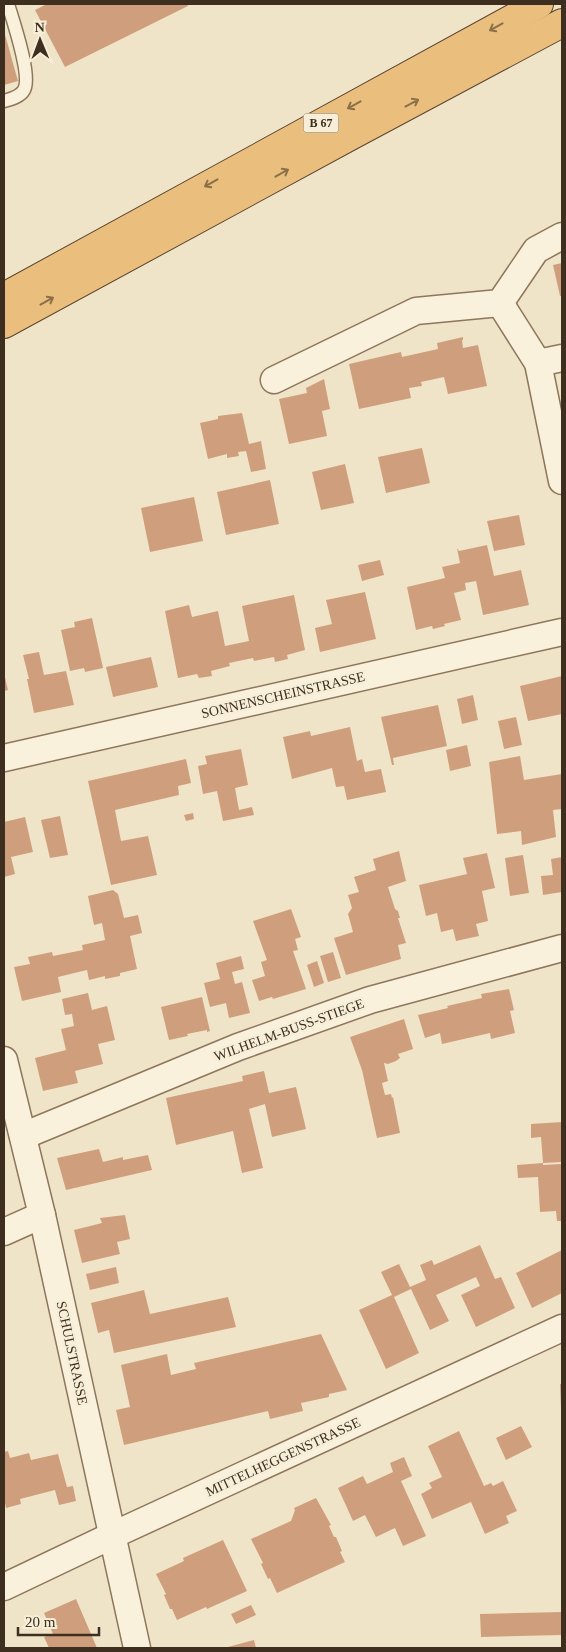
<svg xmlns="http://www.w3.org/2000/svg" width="566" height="1652" font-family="Georgia,serif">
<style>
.building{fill:#cf9f7d}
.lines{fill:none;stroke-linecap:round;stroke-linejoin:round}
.service-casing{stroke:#8d765c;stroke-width:15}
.minor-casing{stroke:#8d765c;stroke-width:29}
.trunk-casing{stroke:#5b4430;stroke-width:30}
.service{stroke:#faf1dc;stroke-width:12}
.minor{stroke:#faf1dc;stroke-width:26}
.trunk{stroke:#eabe7c;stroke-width:28}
.oneway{stroke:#8b6f49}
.labels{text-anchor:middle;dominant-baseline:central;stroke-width:5;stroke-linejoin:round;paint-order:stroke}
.shield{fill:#f7eed8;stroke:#756857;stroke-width:1}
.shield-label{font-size:12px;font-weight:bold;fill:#3d2e20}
.street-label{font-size:14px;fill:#3d2e20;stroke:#f7eed8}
</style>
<rect width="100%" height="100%" fill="#f0e4c8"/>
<g class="building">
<path d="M47,4H187L188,6L65,67L35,10Z"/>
<path d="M4,31L18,81L4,85Z"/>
<path d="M562,263V296H560L553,265Z"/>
<path d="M463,337V340H462L463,348L478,345L487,386L448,394L444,377L421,382L422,386L409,388L411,398L359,409L349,364L401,352L402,357L438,349L437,343Z"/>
<path d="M324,379L330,409L322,411L327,436L289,444L279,399L307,393L306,388Z"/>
<path d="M242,413L249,444L261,441L266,469L251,472L246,451L238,452L239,456L227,458V454L208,459L200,423L218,419V416Z"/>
<path d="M422,448L430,483L386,493L378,457Z"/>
<path d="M345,464L354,503L321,510L312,472Z"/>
<path d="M270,480L279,524L226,535L217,492Z"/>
<path d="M194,497L203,541L150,552L141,508Z"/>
<path d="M519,515L525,545L494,551L487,521Z"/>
<path d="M487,545L494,576L521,570L529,605L483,615L476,581L465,583L466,590L454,593L461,620L444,624L445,626L433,629L432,626L416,630L407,587L445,578L442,567L460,563L457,548L459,551Z"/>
<path d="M380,560L384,575L362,581L358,565Z"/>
<path d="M365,592L376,639L320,652L315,628L332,624L326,600Z"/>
<path d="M294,595L305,650L287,655L288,659L275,662L274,657L254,661L253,658L229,663L230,666L211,671L212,676L199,678L197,674L178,678L165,611L189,605L192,617L218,611L225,646L249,641L242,606Z"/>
<path d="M92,618L103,668L85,672L84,668L70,671L61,630L75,627L74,622Z"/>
<path d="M39,652L44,675L66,671L74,705L34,713L27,679H29L23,655Z"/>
<path d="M151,657L158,687L113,697L106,667Z"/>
<path d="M4,673L8,690L4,691Z"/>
<path d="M562,676V714L528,721L520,686Z"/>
<path d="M473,695L478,720L462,724L457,699Z"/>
<path d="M438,705L447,746L393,758L394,765H392L381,717Z"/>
<path d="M516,717L522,745L504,749L498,721Z"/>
<path d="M350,727L357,761L362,759L365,772L381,769L386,792L347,800L344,786L336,787L332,768L292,779L283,737L310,731L311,736Z"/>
<path d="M467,745L471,766L450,771L446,750Z"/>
<path d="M241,749L248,785L235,788L239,810L252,807L254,815L223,821L217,791L203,794L198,766L207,764L205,756Z"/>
<path d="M520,756L524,780L562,774V809L553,810L556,837L522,845L521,831L497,834L489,762Z"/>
<path d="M186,759L191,783L178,786L179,795L115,810L121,841L148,836L157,875L111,885L88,781Z"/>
<path d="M193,813L194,819L186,821L184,815Z"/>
<path d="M60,816L68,855L50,858L41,820Z"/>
<path d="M25,817L33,852L11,857L15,874L4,877V822Z"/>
<path d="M399,851L406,881L388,887L395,909L398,911L400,918H398L406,943L398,945L401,959L346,975L334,938L353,932L348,914L352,908L348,895L359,892L354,877L376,870L373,859Z"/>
<path d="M487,853L495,888L482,891L488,921L476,924L479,936L456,941L453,929L441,932L437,913L426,916L419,885L467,874L463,858Z"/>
<path d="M523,855L529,893L510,896L505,858Z"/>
<path d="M562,857V892L543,895L541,876L553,875L551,859Z"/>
<path d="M113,890L118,894L124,918L138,915L142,933L130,936L137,969L120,973V976L105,979V976L89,980L87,970L58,977L61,992L22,1001L14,967L30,964L28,957L52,952L53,956L83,950L82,945L105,940L102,923L94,925L88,896Z"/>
<path d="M291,909L301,937L295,939L298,950L293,951L306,989L273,999L272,997L259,1001L252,980L265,976L261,962L267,960L253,921Z"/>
<path d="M333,952L341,978L328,982L320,956Z"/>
<path d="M241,956L244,969L232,972L235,984L242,982L250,1013L229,1018L226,1003L210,1007L204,983L220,979L216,963Z"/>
<path d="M317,961L324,983L314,987L307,965Z"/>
<path d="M509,989L514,1010L510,1011L515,1033L491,1039L490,1033L442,1044L440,1033L425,1038L418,1015L448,1008L447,1006L482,998L481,994Z"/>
<path d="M88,993L92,1010L107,1006L115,1040L98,1044L103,1064L75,1071L78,1083L43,1091L35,1058L66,1050L61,1029L74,1026L72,1014L65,1015L62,999Z"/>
<path d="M202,997L210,1031L207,1032V1030L187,1034L188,1036L169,1040L161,1007Z"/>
<path d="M404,1019L413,1049L398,1054L400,1058L396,1061L388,1064L384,1063L388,1081L382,1083L385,1095L391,1094L392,1098L393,1097L400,1133L377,1138L362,1070L350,1037Z"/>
<path d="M264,1071L269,1093L296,1087L306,1129L272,1137L265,1104L249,1109L263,1168L242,1173L233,1131L176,1145L166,1098L243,1081L242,1076Z"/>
<path d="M562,1122V1162L543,1163L541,1137L531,1138V1124Z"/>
<path d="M99,1149L103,1162L123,1157V1160L148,1155L152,1170L66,1190L57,1158Z"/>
<path d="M543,1163V1165L561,1164L562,1221H557L556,1211L540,1212L538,1177L518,1178L517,1165Z"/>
<path d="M125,1215L130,1239L117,1242L120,1254L82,1263L74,1230L102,1223L100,1218Z"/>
<path d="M480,1245L495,1279L501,1277L515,1308L476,1327L461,1295L480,1286L476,1277L436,1295L449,1321L430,1330L411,1289L394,1297L419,1353L386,1369L359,1310L392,1295L381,1272L399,1264L410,1287L426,1280L420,1265L432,1260L434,1265Z"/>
<path d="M562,1250V1293L532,1308L516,1273Z"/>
<path d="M116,1267L119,1283L90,1290L86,1274Z"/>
<path d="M144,1290L150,1314L228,1297L236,1327L114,1353L109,1330L98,1333L91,1303Z"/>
<path d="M321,1334L347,1390L329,1394V1397L301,1403L303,1411L270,1419L268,1411L124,1445L116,1410L130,1407L121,1365L167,1354L171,1375L196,1369L194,1363Z"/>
<path d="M560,1384H562V1408H561Z"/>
<path d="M521,1426L532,1447L506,1460L496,1438Z"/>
<path d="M459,1431L484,1486L491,1483L493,1486L503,1481L517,1511L506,1516L509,1523L485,1534L471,1502L432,1519L421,1494L432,1488L429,1483L442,1477L428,1446Z"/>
<path d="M8,1451L10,1458L29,1453L31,1460L58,1454L67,1487L73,1486L76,1501L59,1505L55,1490L20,1499L21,1504L6,1508L4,1498V1452Z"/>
<path d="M404,1457L412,1476L401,1481L426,1536L403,1546L395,1528L376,1537L365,1515L353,1521L338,1488L363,1476L367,1484L393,1472L390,1463Z"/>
<path d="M316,1498L331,1525L329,1526L334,1537H336L342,1551L340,1552L345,1562L277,1593L270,1578L268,1579L261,1564L263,1563L251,1539L291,1521L295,1510L294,1508Z"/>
<path d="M223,1540L247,1591L207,1609L206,1607L177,1620L172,1609H170L164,1595L166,1594L156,1574L184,1561L183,1558Z"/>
<path d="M76,1599L97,1648H49L44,1637L53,1634L44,1613Z"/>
<path d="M251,1605L256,1615L236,1624L231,1614Z"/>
<path d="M562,1612V1635L481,1637L480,1614Z"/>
<path d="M254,1640L256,1648H224Z"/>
</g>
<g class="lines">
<defs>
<path id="service" d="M4,101C11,99 20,97 24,90C32,76 13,21 8,4"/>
<g id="minor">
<path d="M500,303L538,363L562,481"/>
<path d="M538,363L562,358"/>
<path d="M274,380L416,311L500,303L536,250L562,236"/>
<path d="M4,758L562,632"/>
<path d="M4,1060L42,1215L137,1648"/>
<path d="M23,1136L238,1047L370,1000L562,948"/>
<path d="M4,1232L42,1215"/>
<path d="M4,1587L111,1536L562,1328"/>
</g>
<g id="trunk">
<path d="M4,297L539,4"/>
<path d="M4,324L354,134L562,23"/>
</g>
</defs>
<use href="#service" class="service-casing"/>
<use href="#minor" class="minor-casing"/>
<use href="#trunk" class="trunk-casing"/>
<use href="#service" class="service"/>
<use href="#minor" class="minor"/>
<use href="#trunk" class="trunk"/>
</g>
<defs><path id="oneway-shaft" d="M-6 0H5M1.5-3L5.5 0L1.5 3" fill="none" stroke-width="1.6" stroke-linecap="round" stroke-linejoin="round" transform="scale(1.25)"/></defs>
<g class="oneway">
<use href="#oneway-shaft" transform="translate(496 27) rotate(151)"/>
<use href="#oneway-shaft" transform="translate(412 103) rotate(-28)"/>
<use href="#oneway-shaft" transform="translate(354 105) rotate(151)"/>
<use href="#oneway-shaft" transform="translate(282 173) rotate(-29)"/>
<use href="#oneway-shaft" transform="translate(211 183) rotate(151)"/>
<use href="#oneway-shaft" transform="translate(47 301) rotate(-29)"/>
</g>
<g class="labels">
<rect class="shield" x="303.5" y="113.5" width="35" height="19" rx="4"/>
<g class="shield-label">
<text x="321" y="123">B 67</text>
</g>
<g class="street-label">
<text transform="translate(283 695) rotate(-13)">SONNENSCHEINSTRASSE</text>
<text transform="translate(289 1030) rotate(-20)">WILHELM-BUSS-STIEGE</text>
<text transform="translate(72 1353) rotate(78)">SCHULSTRASSE</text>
<text transform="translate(283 1457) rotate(-25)">MITTELHEGGENSTRASSE</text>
</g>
</g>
<rect width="566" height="1652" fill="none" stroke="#3d2e20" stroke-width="10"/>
<g transform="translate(40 40) rotate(359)" stroke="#f7eed8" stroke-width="4" paint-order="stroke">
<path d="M0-4L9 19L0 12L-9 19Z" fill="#3d2e20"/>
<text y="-8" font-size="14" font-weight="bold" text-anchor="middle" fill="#3d2e20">N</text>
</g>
<path d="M18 1627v8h81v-8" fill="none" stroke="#3d2e20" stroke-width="2.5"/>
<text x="25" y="1627" font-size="15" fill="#3d2e20" stroke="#f7eed8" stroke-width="4" paint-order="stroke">20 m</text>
</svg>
